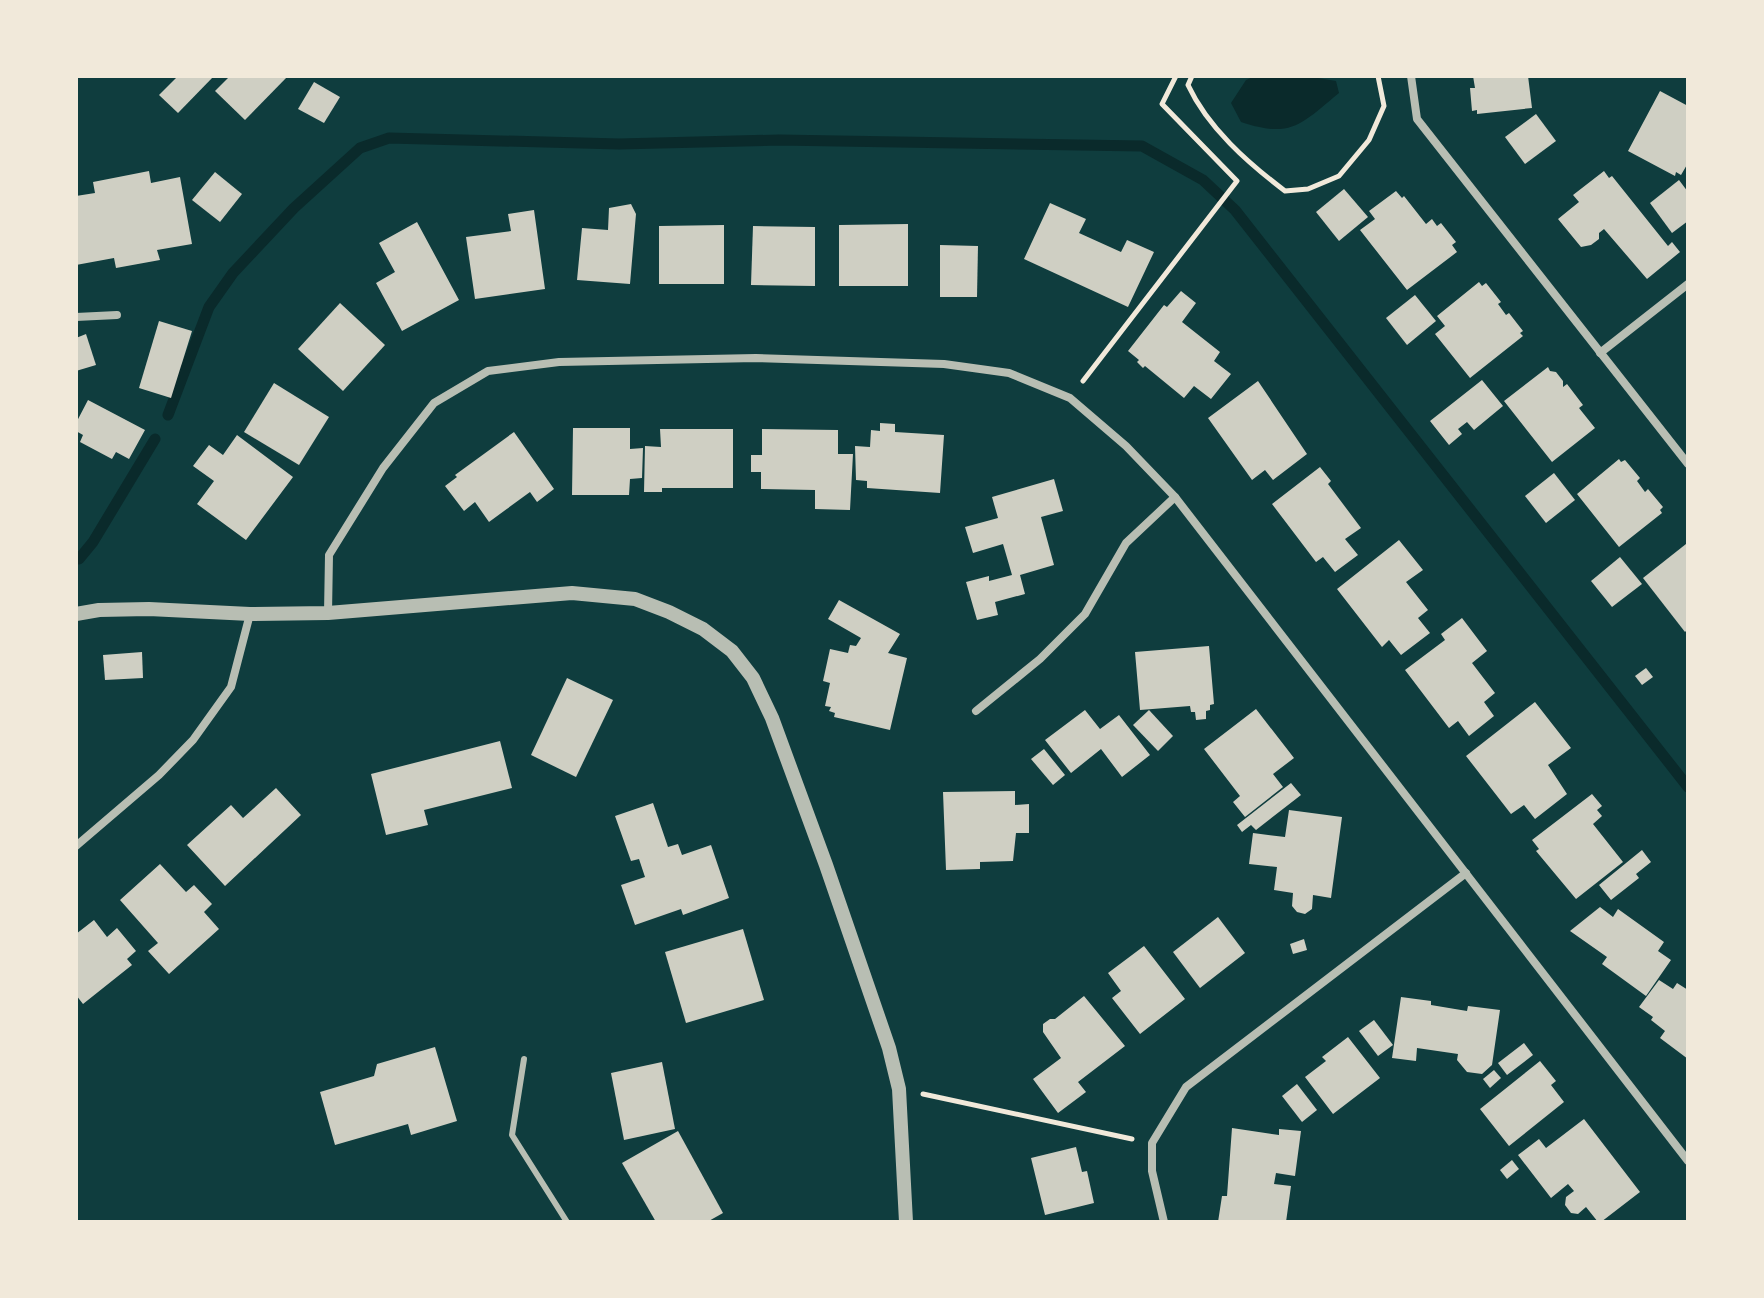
<svg xmlns="http://www.w3.org/2000/svg" width="1764" height="1298" font-family="'Fira Sans Condensed',sans-serif">
<style>
.water{fill:#0a2a2b}
.lines{fill:none;stroke-linecap:round;stroke-linejoin:round}
.stream{stroke:#0a2a2b;stroke-width:11}
.building{fill:#cfcfc3}
.path{stroke:#f1e9da;stroke-width:5}
.service{stroke:#b8beb3;stroke-width:6}
.minor{stroke:#b8beb3;stroke-width:8}
.tertiary{stroke:#b8beb3;stroke-width:14}
</style>
<rect width="100%" height="100%" fill="#0f3d3e"/>
<path class="water" d="M1255,76H1306L1336,81L1339,93C1301,124 1292,139 1241,122L1231,103L1246,80Z"/>
<g class="lines">
<g class="stream">
<path d="M168,415L209,307L233,273L294,208L360,148L389,138L619,144L779,140L1142,146L1203,180L1235,210L1688,787"/>
<path d="M79,559L93,542L155,439"/>
</g>
</g>
<g class="building">
<path d="M178,76H214L178,113L159,95Z"/>
<path d="M230,76H288L245,120L215,91Z"/>
<path d="M1473,76H1528L1532,108L1477,114V110L1472,111L1470,88H1475Z"/>
<path d="M314,82L340,97L324,123L298,109Z"/>
<path d="M1660,91L1688,106V163L1681,175L1676,172L1675,176L1628,151Z"/>
<path d="M1536,114L1556,141L1525,164L1505,137Z"/>
<path d="M149,171L151,183L180,177L192,244L157,250L160,260L116,268L114,258L76,265V196L95,193L93,182Z"/>
<path d="M1604,171L1609,178L1612,176L1668,246L1672,242L1680,252L1647,279L1604,229L1599,233V239L1591,245L1581,247L1558,219L1579,202L1573,195Z"/>
<path d="M215,172L242,194L220,222L192,200Z"/>
<path d="M1679,180L1688,192V221L1672,233L1650,203Z"/>
<path d="M1344,189L1368,217L1339,241L1316,212Z"/>
<path d="M1396,191L1402,198L1404,196L1426,224L1432,219L1437,226L1441,223L1456,242L1452,245L1457,252L1407,290L1360,230L1375,219L1369,211Z"/>
<path d="M1050,203L1086,219L1079,233L1121,252L1127,240L1154,252L1128,307L1024,259Z"/>
<path d="M631,204L636,214L630,284L577,280L582,228L608,230L609,208Z"/>
<path d="M534,210L545,289L475,299L466,237L511,231L508,214Z"/>
<path d="M417,222L459,300L402,331L376,283L395,272L379,243Z"/>
<path d="M908,224V286H839V225Z"/>
<path d="M724,225V284H659V226Z"/>
<path d="M753,226L815,227V286L751,285Z"/>
<path d="M940,245L978,246L977,297H940Z"/>
<path d="M1479,282L1482,286L1486,283L1501,302L1498,304L1506,315L1509,313L1523,331L1520,333L1523,336L1470,378L1435,334L1445,326L1437,316Z"/>
<path d="M1181,291L1196,303L1182,322L1220,352L1214,361L1231,374L1211,399L1194,386L1184,398L1145,366L1143,368L1137,362L1139,360L1128,351L1164,305L1167,307Z"/>
<path d="M1415,295L1436,321L1407,345L1386,318Z"/>
<path d="M340,303L385,345L343,391L298,349Z"/>
<path d="M159,321L192,331L171,398L139,388Z"/>
<path d="M86,334L96,365L76,371V338Z"/>
<path d="M1548,367L1550,371L1556,372L1563,381V387L1567,384L1583,405L1579,408L1595,428L1552,462L1504,401Z"/>
<path d="M1482,380L1503,406L1474,430L1467,422L1458,429L1462,434L1449,445L1430,421Z"/>
<path d="M1258,381L1307,454L1273,480L1265,470L1252,480L1208,418Z"/>
<path d="M274,383L329,417L299,465L244,432Z"/>
<path d="M88,400L145,430L129,459L116,452L112,459L80,442L83,435L76,431V423Z"/>
<path d="M880,423L895,424V432L944,435L940,493L867,488V481L856,480L855,446L870,447L871,430L880,431Z"/>
<path d="M573,428H630V449L643,448L642,478L630,479L629,495H572Z"/>
<path d="M660,429H733V488H662V492H644L645,446L661,447Z"/>
<path d="M762,429L838,430V454H853L850,510L815,509V490L761,489V472H751V455H762Z"/>
<path d="M514,432L554,489L537,502L530,492L489,522L475,502L464,511L445,486L457,477L455,475Z"/>
<path d="M237,435L293,477L246,540L197,504L214,481L193,466L209,445L223,455Z"/>
<path d="M1619,459L1621,462L1625,460L1640,478L1637,481L1645,492L1648,489L1663,507L1660,510L1662,513L1619,547L1577,494Z"/>
<path d="M1320,467L1331,481L1328,484L1361,528L1345,539L1358,555L1335,572L1323,557L1316,562L1272,504Z"/>
<path d="M1554,473L1575,500L1546,523L1525,496Z"/>
<path d="M1054,479L1063,511L1041,517L1054,565L1020,575L1025,594L995,602L998,615L977,620L966,582L989,576V581L1012,575L1003,544L973,553L965,527L998,518L992,497Z"/>
<path d="M1399,540L1423,570L1406,582L1428,610L1418,618L1430,633L1401,655L1389,640L1382,647L1337,589Z"/>
<path d="M1686,544L1688,629L1685,632L1643,578Z"/>
<path d="M1620,557L1642,584L1612,607L1591,581Z"/>
<path d="M839,600L900,634L888,653L907,658L890,730L834,717L835,713L829,711L831,707L825,706L830,683L823,681L830,649L848,653L850,645L856,646L861,638L828,619Z"/>
<path d="M1462,618L1487,651L1472,663L1495,693L1484,702L1494,716L1469,736L1458,721L1449,728L1405,670L1445,640L1441,634Z"/>
<path d="M1209,646L1214,704L1210,705V710L1206,711V719L1196,720L1195,712H1191L1190,706L1140,710L1135,652Z"/>
<path d="M142,652L143,678L105,680L103,655Z"/>
<path d="M1646,668L1653,677L1642,685L1635,676Z"/>
<path d="M567,678L613,700L576,777L531,755Z"/>
<path d="M1535,702L1571,748L1548,765L1567,794L1535,819L1524,805L1511,814L1466,756Z"/>
<path d="M1256,709L1294,758L1273,774L1283,787L1245,817L1233,802L1240,796L1204,749Z"/>
<path d="M1085,710L1100,729L1119,715L1150,755L1122,777L1101,749L1071,773L1045,740Z"/>
<path d="M1149,710L1173,736L1158,751L1133,725Z"/>
<path d="M500,741L512,788L424,810L428,825L386,835L371,774Z"/>
<path d="M1044,749L1065,775L1053,785L1031,759Z"/>
<path d="M1291,783L1301,795L1256,830L1251,825L1242,832L1237,825Z"/>
<path d="M276,788L301,815L225,886L187,845L231,805L243,818Z"/>
<path d="M1015,791V805L1029,804V833H1016L1013,861L980,862V869L946,870L943,792Z"/>
<path d="M1592,794L1602,806L1597,810L1602,816L1593,824L1623,862L1576,899L1536,851L1539,849L1532,840Z"/>
<path d="M653,803L668,847L678,844L682,855L711,845L729,898L683,915L681,909L635,925L621,885L645,877L639,859L631,861L615,816Z"/>
<path d="M1289,810L1342,817L1331,898L1313,895L1312,909L1305,914L1297,912L1292,906L1293,893L1274,890L1277,867L1249,864L1253,833L1285,837Z"/>
<path d="M1642,850L1651,862L1636,874L1639,878L1611,900L1599,885Z"/>
<path d="M160,864L186,892L194,885L212,904L204,912L219,929L169,974L148,951L158,943L120,900Z"/>
<path d="M1600,907L1613,917L1618,909L1664,942L1658,951L1671,960L1646,996L1602,964L1607,957L1570,931Z"/>
<path d="M1218,917L1245,953L1200,988L1173,952Z"/>
<path d="M94,920L107,937L117,928L136,951L127,959L132,965L83,1004L76,995V934Z"/>
<path d="M743,929L764,1000L686,1023L665,952Z"/>
<path d="M1304,939L1307,950L1293,954L1290,944Z"/>
<path d="M1144,946L1185,999L1140,1034L1112,998L1121,991L1108,973Z"/>
<path d="M1659,980L1673,989L1677,983L1688,990V1059L1660,1038L1665,1031L1651,1020L1653,1017L1639,1007Z"/>
<path d="M1084,996L1125,1046L1078,1082L1086,1092L1058,1113L1033,1079L1061,1058L1043,1032V1024L1050,1019H1055Z"/>
<path d="M1401,997L1431,1001V1005L1467,1011L1468,1006L1500,1010L1492,1065L1482,1074L1467,1072L1457,1060L1458,1054L1417,1048L1416,1061L1392,1058Z"/>
<path d="M1374,1020L1393,1045L1378,1056L1359,1031Z"/>
<path d="M1348,1037L1380,1078L1333,1114L1305,1077L1326,1061L1322,1057Z"/>
<path d="M1524,1043L1533,1055L1507,1075L1498,1063Z"/>
<path d="M435,1047L457,1121L411,1135L408,1124L335,1145L320,1092L374,1076L377,1064Z"/>
<path d="M1540,1061L1556,1081L1551,1085L1564,1102L1509,1146L1480,1109Z"/>
<path d="M662,1062L675,1129L624,1140L611,1073Z"/>
<path d="M1494,1070L1501,1078L1490,1088L1483,1079Z"/>
<path d="M1297,1084L1317,1110L1302,1122L1282,1096Z"/>
<path d="M1584,1119L1640,1192L1601,1222H1598L1586,1207L1578,1214L1571,1213L1565,1205L1566,1197L1574,1191L1568,1184L1551,1198L1518,1155L1539,1139L1546,1148Z"/>
<path d="M1232,1128L1279,1135V1129L1301,1131L1295,1176L1276,1173L1274,1184L1291,1186L1286,1222H1218L1222,1196H1227Z"/>
<path d="M678,1131L723,1213L707,1222H656L622,1163Z"/>
<path d="M1076,1147L1082,1172L1087,1171L1094,1203L1045,1215L1031,1158Z"/>
<path d="M1512,1160L1519,1169L1507,1179L1500,1170Z"/>
</g>
<g class="lines">
<g class="path">
<path d="M1192,76L1188,85C1208,128 1248,163 1285,191L1308,189L1339,176L1369,140L1384,106L1378,76"/>
<path d="M1083,381L1237,181L1162,104L1176,76"/>
<path d="M923,1094L1132,1139"/>
</g>
<path class="service" d="M524,1059L512,1135L567,1222"/>
<g class="minor">
<path d="M1411,76L1417,119L1688,464"/>
<path d="M76,317L117,315"/>
<path d="M1600,353L1688,284"/>
<path d="M328,613L329,555L383,468L434,403L488,371L559,362L756,358L944,364L1009,373L1070,398L1126,446L1175,497L1688,1161"/>
<path d="M976,711L1040,659L1085,614L1126,543L1175,497"/>
<path d="M76,846L159,775L193,740L231,687L250,614"/>
<path d="M1164,1222L1152,1171V1143L1186,1087L1466,873"/>
</g>
<path class="tertiary" d="M76,614L99,610L149,609L250,614L328,613L572,593L635,599L669,612L703,629L732,651L753,678L772,718L826,865L889,1048L899,1089L906,1222"/>
</g>
<rect width="1764" height="1298" fill="none" stroke="#f1e9da" stroke-width="156"/>
</svg>
